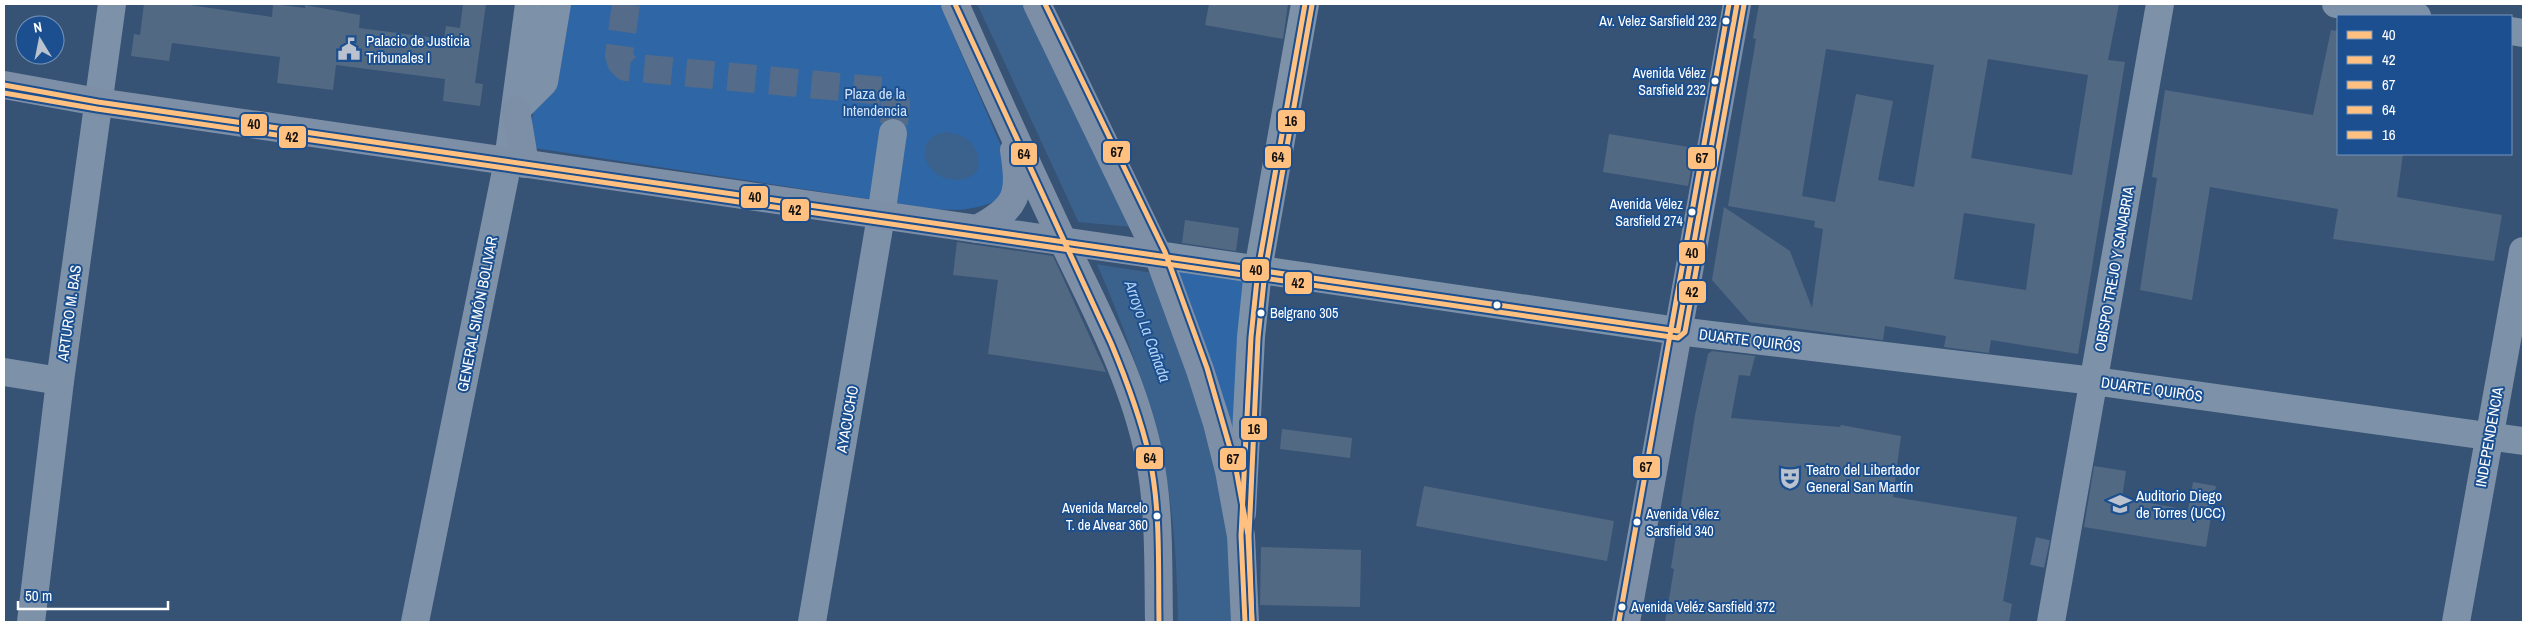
<svg xmlns="http://www.w3.org/2000/svg" width="2527" height="626" font-family="'Archivo Narrow',sans-serif">
<style>
.green{fill:#2f66a5}
.water{fill:#3b618d}
.pier{fill:#365274}
.building{fill:#526984;fill-rule:evenodd}
.lines{fill:none;stroke-linecap:round;stroke-linejoin:round}
.minor-tunnel{stroke:#546c89;stroke-width:28;stroke-dasharray:28 14;stroke-linecap:butt}
.minor{stroke:#7d92a8;stroke-width:28}
.major{stroke:#7d8ea7;stroke-width:28}
.bus-1-casing{stroke:#1b4f8f;stroke-width:9}
.bus-2-casing{stroke:#1b4f8f;stroke-width:9}
.bus-3-casing{stroke:#1b4f8f;stroke-width:9}
.bus-4-casing{stroke:#1b4f8f;stroke-width:9}
.bus-5-casing{stroke:#1b4f8f;stroke-width:9}
.bus-1{stroke:#ffc080;stroke-width:5}
.bus-2{stroke:#ffc080;stroke-width:5}
.bus-3{stroke:#ffc080;stroke-width:5}
.bus-4{stroke:#ffc080;stroke-width:5}
.bus-5{stroke:#ffc080;stroke-width:5}
.bus-dot{fill:#fff;stroke:#1b4f8f;stroke-width:2}
.labels{text-anchor:middle;dominant-baseline:central;stroke-width:4;stroke-linejoin:round;paint-order:stroke}
.bus-label{font-size:14px;fill:#fff;stroke:#1b4f8f;text-anchor:end}
.poi-label{font-size:15px;fill:#fff;stroke:#1b4f8f;text-anchor:start}
.park-label{font-size:15px;fill:#cfe3fa;stroke:#1b4f8f}
.street-label{font-size:15px;fill:#fff;stroke:#1b4f8f}
.water-label{font-size:16px;font-style:italic;fill:#b5d3f5;stroke:#1b4f8f}
.line-badge{stroke:#1b4f8f;stroke-width:2}
.pale-badge-label{font-size:14px;text-anchor:middle;font-weight:bold;fill:#111}
</style>
<rect width="100%" height="100%" fill="#365274"/>
<g class="green">
<path d="M549,4H940L1001,146L1006,166L1002,197C980,210 960,211 935,209L528,147Z"/>
<path d="M1158,255L1258,270L1241,536Z"/>
</g>
<g class="water">
<path d="M977,4H1025L1163,298L1201,399L1226,522L1232,622H1178C1177,573 1175,525 1166,476C1146,372 1104,277 1060,182C1032,122 1005,63 977,4Z"/>
<path d="M947,132C955,134 962,135 968,140C981,151 985,175 964,179C926,187 907,137 947,132Z"/>
</g>
<path class="pier" d="M1077,222L1133,227L1154,273L1095,264Z"/>
<g class="building">
<path d="M144,4H183L272,17L273,4L305,8V5L360,15L359,28L444,39L446,26L460,28L463,4H486L475,83L483,84L480,106L443,101L445,79L336,65L333,90L277,83L280,57L172,43L169,61L131,56L134,34L140,35Z"/>
<path d="M1209,4H1288L1283,39L1205,25Z"/>
<path d="M1759,4H2119L2108,60L2125,62L2078,354L1991,340L1989,353L1944,347L1946,336L1885,326L1883,340L1749,322L1712,280L1724,207L1790,251L1812,308L1823,229L1814,227L1815,221L1728,206L1756,39L1753,38ZM1826,49L1934,65L1914,187L1878,180L1893,101L1856,94L1835,202L1802,196ZM1988,59L2088,75L2072,175L1971,158ZM1964,213L2035,224L2026,290L1954,279Z"/>
<path d="M2331,30L2338,31V154H2403L2397,197L2502,215L2494,261L2333,239L2338,209L2210,187L2192,300L2140,290L2157,178L2152,177L2165,90L2313,115Z"/>
<path d="M1609,134L1695,148L1688,186L1603,172Z"/>
<path d="M1185,220L1239,228L1236,251L1182,243Z"/>
<path d="M957,242L1053,256L1106,372L988,354L998,280L953,275Z"/>
<path d="M1712,351L1755,356L1750,376L1739,375L1731,418L1840,427L1841,425L1901,436L1893,497L2017,517L2003,601L2012,604L2009,622H1665L1674,569L1671,568L1695,415L1708,354Z"/>
<path d="M1282,429L1352,438L1350,458L1280,449Z"/>
<path d="M2094,466L2126,471L2122,498L2188,510L2193,482L2216,486L2206,547L2084,527Z"/>
<path d="M1424,486L1614,521L1607,561L1416,526Z"/>
<path d="M1261,547L1361,550L1360,607L1260,605Z"/>
</g>
<g class="lines">
<g class="minor-tunnel">
<path d="M626,4L619,55L621,62L626,67L884,91L892,95L896,104L893,133"/>
<path d="M2033,551L2047,554"/>
</g>
<g class="minor">
<path d="M2336,4L2417,16"/>
<path d="M2511,31L2523,33"/>
<path d="M516,110L544,82L557,4"/>
<path d="M1158,255L1678,331L2094,381L2523,441"/>
<path d="M4,372L60,381"/>
<path d="M1242,513L1251,337L1258,270L1305,4"/>
<path d="M31,622L60,381L112,4"/>
<path d="M415,622L508,161L529,4"/>
<path d="M812,622L881,216L893,133"/>
<path d="M2051,622L2160,4"/>
<path d="M2456,622L2523,251"/>
</g>
<g class="major">
<path d="M955,4C989,81 1024,158 1060,235C1094,306 1133,378 1149,456C1160,510 1158,567 1159,622"/>
<path d="M1037,4L1158,255L1200,370L1217,423L1229,471L1241,536L1245,622"/>
<path d="M4,85L98,102L1158,255"/>
<path d="M516,110L525,164"/>
<path d="M977,229C1018,207 1021,195 1014,150"/>
<path d="M1626,622L1737,4"/>
</g>
<defs>
<path id="bus-1" d="M4,85L98,102L1678,331L1737,4"/>
<path id="bus-2" d="M4,93L97,109L1678,338L1685,332L1744,5"/>
<g id="bus-3">
<path d="M1045,4L1165,252L1207,368L1236,469L1248,535L1252,622"/>
<path d="M1619,621L1729,4"/>
</g>
<g id="bus-4">
<path d="M955,4L1111,343C1126,379 1140,416 1149,455C1161,509 1158,567 1159,622"/>
<path d="M1245,622L1241,536L1251,337L1258,270L1305,4"/>
</g>
<path id="bus-5" d="M1252,622L1249,536L1258,338L1265,271L1312,5"/>
</defs>
<use href="#bus-1" class="bus-1-casing"/>
<use href="#bus-2" class="bus-2-casing"/>
<use href="#bus-3" class="bus-3-casing"/>
<use href="#bus-4" class="bus-4-casing"/>
<use href="#bus-5" class="bus-5-casing"/>
<use href="#bus-1" class="bus-1"/>
<use href="#bus-2" class="bus-2"/>
<use href="#bus-3" class="bus-3"/>
<use href="#bus-4" class="bus-4"/>
<use href="#bus-5" class="bus-5"/>
</g>
<defs>
<symbol id="civic-bare" viewBox="-9 -9 18 18"><path d="M-.6-6.5H3V-4.5H.6V-3L4-1V1h2V6H-6V1h2V-1L-.6-3ZM-1.2 2.5V6h2.4V2.5Z" fill="#b9c2ce" stroke="#1b4f8f" stroke-width="2.5" paint-order="stroke"/></symbol>
<symbol id="theatre-bare" viewBox="-9 -9 18 18"><path d="M-5-5.5Q0-4 5-5.5V0Q5 5 0 6Q-5 5-5 0ZM-3.3-2.5H-1v1.5H-3.3ZM1-2.5H3.3v1.5H1ZM-2.8 1Q0 5.5 2.8 1Z" fill="#b9c2ce" stroke="#1b4f8f" stroke-width="2.5" paint-order="stroke"/></symbol>
<symbol id="university-bare" viewBox="-9 -9 18 18"><path d="M0-5L7-2L0 1L-7-2ZM-4 1L0 2.5L4 1V4Q0 6-4 4Z" fill="#b9c2ce" stroke="#1b4f8f" stroke-width="2.5" paint-order="stroke"/></symbol>
</defs>
<g fill-rule="evenodd">
<use href="#civic-bare" x="333" y="33" width="32" height="32"/>
<use href="#theatre-bare" x="1774" y="462" width="32" height="32"/>
<use href="#university-bare" x="2104" y="488" width="32" height="32"/>
</g>
<g class="bus-dot">
<circle cx="1726" cy="21" r="4.5"/>
<circle cx="1715" cy="81" r="4.5"/>
<circle cx="1692" cy="212" r="4.5"/>
<circle cx="1497" cy="305" r="4.5"/>
<circle cx="1261" cy="313" r="4.5"/>
<circle cx="1157" cy="516" r="4.5"/>
<circle cx="1637" cy="522" r="4.5"/>
<circle cx="1622" cy="607" r="4.5"/>
</g>
<g class="labels">
<g class="bus-label">
<text x="1717" y="21">Av. Velez Sarsfield 232</text>
<text x="1706" y="73">Avenida Vélez<tspan x="1706" dy="17">Sarsfield 232</tspan></text>
<text x="1683" y="204">Avenida Vélez<tspan x="1683" dy="17">Sarsfield 274</tspan></text>
<text x="1270" y="313" text-anchor="start">Belgrano 305</text>
<text x="1148" y="508">Avenida Marcelo<tspan x="1148" dy="17">T. de Alvear 360</tspan></text>
<text x="1646" y="514" text-anchor="start">Avenida Vélez<tspan x="1646" dy="17">Sarsfield 340</tspan></text>
<text x="1631" y="607" text-anchor="start">Avenida Veléz Sarsfield 372</text>
</g>
<g class="poi-label">
<text x="366" y="40">Palacio de Justicia<tspan x="366" dy="17">Tribunales I</tspan></text>
<text x="1806" y="469">Teatro del Libertador<tspan x="1806" dy="17">General San Martín</tspan></text>
<text x="2136" y="495">Auditorio Diego<tspan x="2136" dy="17">de Torres (UCC)</tspan></text>
</g>
<g class="park-label">
<text x="875" y="93">Plaza de la<tspan x="875" dy="17">Intendencia</tspan></text>
</g>
<g class="street-label">
<text transform="translate(2114 269) rotate(-80)">OBISPO TREJO Y SANABRIA</text>
<text transform="translate(69 313) rotate(-82)">ARTURO M. BAS</text>
<text transform="translate(477 314) rotate(-79)">GENERAL SIMÓN BOLIVAR</text>
<text transform="translate(1750 340) rotate(7)">DUARTE QUIRÓS</text>
<text transform="translate(2152 389) rotate(8)">DUARTE QUIRÓS</text>
<text transform="translate(847 419) rotate(-80)">AYACUCHO</text>
<text transform="translate(2489 437) rotate(-80)">INDEPENDENCIA</text>
</g>
<g class="water-label">
<text transform="translate(1148 331) rotate(70)">Arroyo La Cañada</text>
</g>
</g>
<g class="line-badge">
<rect x="1277" y="109" width="29" height="24" rx="5" fill="#ffc080"/>
<rect x="240" y="113" width="28" height="24" rx="5" fill="#ffc080"/>
<rect x="278" y="125" width="29" height="24" rx="5" fill="#ffc080"/>
<rect x="1102" y="140" width="29" height="24" rx="5" fill="#ffc080"/>
<rect x="1010" y="142" width="28" height="24" rx="5" fill="#ffc080"/>
<rect x="1264" y="145" width="28" height="24" rx="5" fill="#ffc080"/>
<rect x="1687" y="146" width="29" height="24" rx="5" fill="#ffc080"/>
<rect x="740" y="185" width="29" height="24" rx="5" fill="#ffc080"/>
<rect x="781" y="198" width="29" height="24" rx="5" fill="#ffc080"/>
<rect x="1678" y="241" width="28" height="24" rx="5" fill="#ffc080"/>
<rect x="1241" y="258" width="29" height="24" rx="5" fill="#ffc080"/>
<rect x="1284" y="271" width="29" height="24" rx="5" fill="#ffc080"/>
<rect x="1678" y="280" width="29" height="24" rx="5" fill="#ffc080"/>
<rect x="1240" y="417" width="28" height="24" rx="5" fill="#ffc080"/>
<rect x="1135" y="446" width="29" height="24" rx="5" fill="#ffc080"/>
<rect x="1219" y="447" width="28" height="24" rx="5" fill="#ffc080"/>
<rect x="1632" y="455" width="29" height="24" rx="5" fill="#ffc080"/>
</g>
<g class="pale-badge-label">
<text x="1291" y="126">16</text>
<text x="254" y="129">40</text>
<text x="292" y="142">42</text>
<text x="1117" y="157">67</text>
<text x="1024" y="159">64</text>
<text x="1278" y="162">64</text>
<text x="1702" y="163">67</text>
<text x="755" y="202">40</text>
<text x="795" y="215">42</text>
<text x="1692" y="258">40</text>
<text x="1256" y="275">40</text>
<text x="1298" y="288">42</text>
<text x="1692" y="297">42</text>
<text x="1254" y="434">16</text>
<text x="1150" y="463">64</text>
<text x="1233" y="464">67</text>
<text x="1646" y="472">67</text>
</g>
<rect width="2527" height="626" fill="none" stroke="#ffffff" stroke-width="10"/>
<rect x="2337" y="15" width="175" height="140" fill="#1b4f8f" stroke="#7695bc"/>
<rect x="2347" y="31" width="25" height="8" fill="#ffc080" stroke="#7695bc"/>
<text x="2382" y="40" font-size="15" fill="#ffffff">40</text>
<rect x="2347" y="56" width="25" height="8" fill="#ffc080" stroke="#7695bc"/>
<text x="2382" y="65" font-size="15" fill="#ffffff">42</text>
<rect x="2347" y="81" width="25" height="8" fill="#ffc080" stroke="#7695bc"/>
<text x="2382" y="90" font-size="15" fill="#ffffff">67</text>
<rect x="2347" y="106" width="25" height="8" fill="#ffc080" stroke="#7695bc"/>
<text x="2382" y="115" font-size="15" fill="#ffffff">64</text>
<rect x="2347" y="131" width="25" height="8" fill="#ffc080" stroke="#7695bc"/>
<text x="2382" y="140" font-size="15" fill="#ffffff">16</text>
<g transform="translate(40 40) rotate(350)"><circle r="24" fill="#1b4f8f" stroke="#7695bc"/>
<path d="M0-4L9 19L0 12L-9 19Z" fill="#b9c2ce"/>
<text y="-8" font-size="14" font-weight="bold" text-anchor="middle" fill="#ffffff">N</text>
</g>
<path d="M18 601v8h150v-8" fill="none" stroke="#ffffff" stroke-width="2.5"/>
<text x="25" y="601" font-size="15" fill="#ffffff" stroke="#1b4f8f" stroke-width="4" paint-order="stroke">50 m</text>
</svg>
